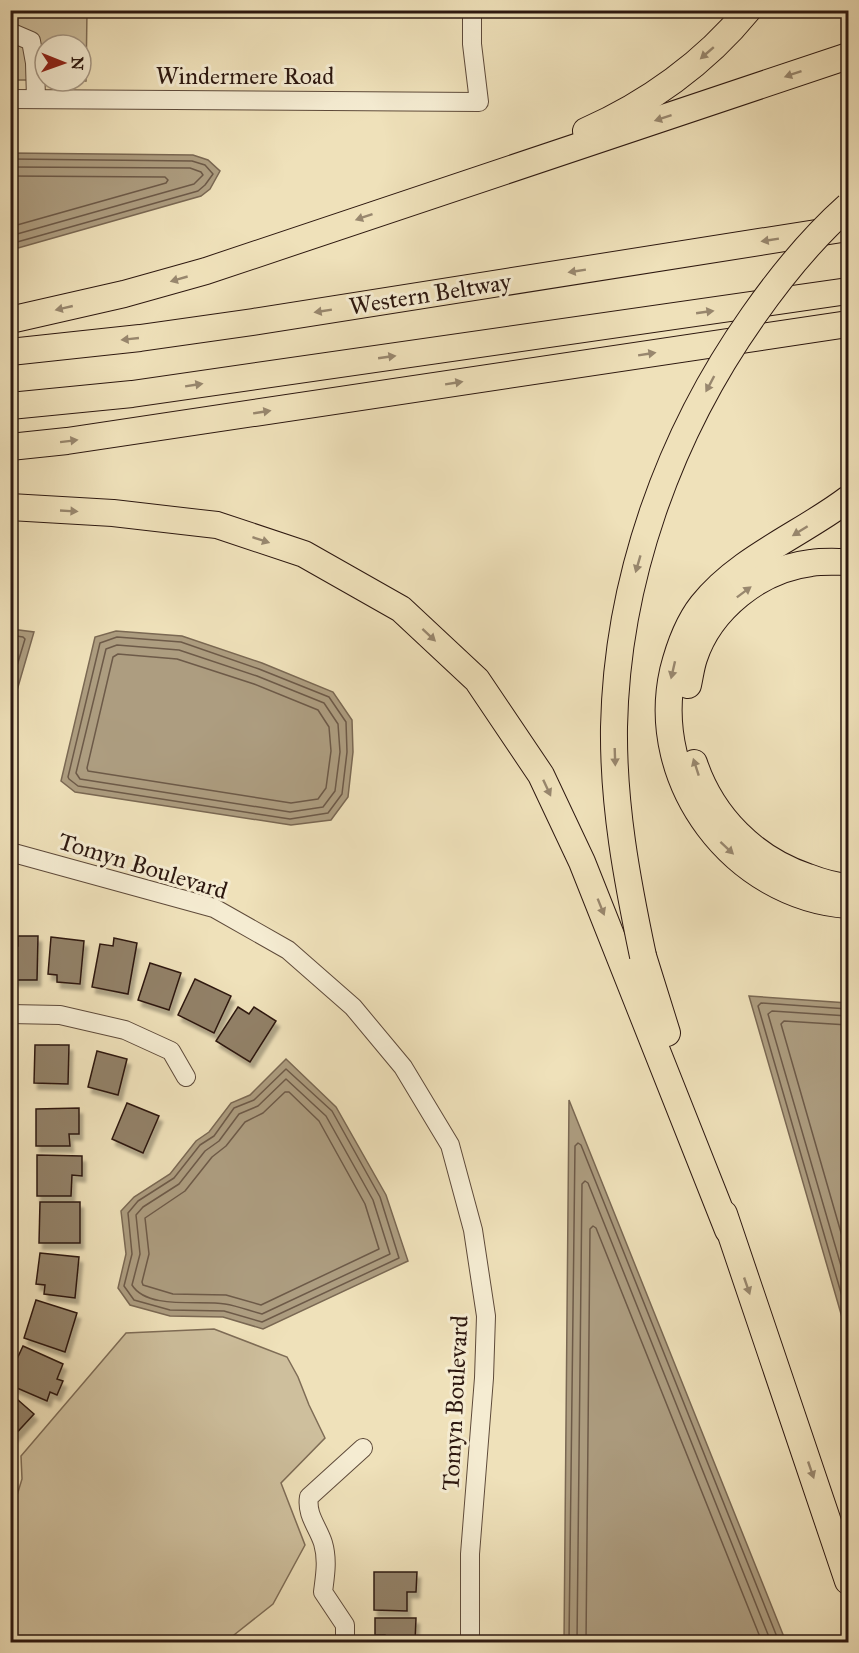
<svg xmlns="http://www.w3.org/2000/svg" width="859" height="1653" font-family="'IM FELL Great Primer',serif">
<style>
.green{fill:#cebf9d;stroke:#7e6c56;stroke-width:1.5}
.water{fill:#ad9d80;stroke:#7a6853;stroke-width:1.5}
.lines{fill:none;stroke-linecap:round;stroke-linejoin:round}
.shore{stroke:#6d5a48;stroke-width:1.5}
.building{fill:#928168;stroke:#2d1810;stroke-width:1.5;filter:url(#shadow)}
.minor-casing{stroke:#5e4a3a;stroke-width:20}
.highway-casing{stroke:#2d1810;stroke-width:28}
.minor{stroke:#f5ecd2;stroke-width:18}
.highway{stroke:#efe1ba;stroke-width:26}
.highway-bridge-casing{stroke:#2d1810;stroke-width:28;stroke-linecap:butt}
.highway-bridge{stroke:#efe1ba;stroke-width:26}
.oneway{fill:#98876e}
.labels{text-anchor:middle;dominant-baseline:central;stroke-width:6;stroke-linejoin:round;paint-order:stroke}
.street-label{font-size:24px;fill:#2d1810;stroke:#f5ecd2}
</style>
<defs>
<filter id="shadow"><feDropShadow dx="3.5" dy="6" stdDeviation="1.5" flood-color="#0004"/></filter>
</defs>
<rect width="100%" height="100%" fill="#efe1ba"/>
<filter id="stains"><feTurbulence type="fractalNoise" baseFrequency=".00333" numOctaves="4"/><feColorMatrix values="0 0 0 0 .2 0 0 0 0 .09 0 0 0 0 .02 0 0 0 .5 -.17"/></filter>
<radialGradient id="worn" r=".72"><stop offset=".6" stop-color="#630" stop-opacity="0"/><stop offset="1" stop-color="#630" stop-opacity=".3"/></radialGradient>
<g class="green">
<path d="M11,11H87L86,81H81V45H45V80H11Z"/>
<path d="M214,1329L287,1357L298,1377L309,1405L325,1438L281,1483L305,1545L273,1604L234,1635L229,1642H11V1515L22,1479L21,1456L126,1333Z"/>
</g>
<g class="water">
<path d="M11,153L193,155L208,160L220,171L210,189L201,196L11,250Z"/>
<path d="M11,629L34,632L11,711L10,629Z"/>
<path d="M116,631L182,636L262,663L333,692L352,720L353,752L348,797L331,820L291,825L75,792L61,781L95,637Z"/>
<path d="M749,996L848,1003V1338Z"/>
<path d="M286,1059L336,1107L386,1195L408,1261L263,1329L223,1317L170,1316L130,1305L118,1288L126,1254L121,1211L134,1197L170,1174L196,1141L209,1132L231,1103L250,1095Z"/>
<path d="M569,1100L786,1642H564Z"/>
</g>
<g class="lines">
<g class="shore">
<path d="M10,159L192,161L205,165L213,174L205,185L198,191L10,244"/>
<path d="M10,167L190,168L201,172L203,175L194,184L10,236"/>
<path d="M10,176L165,177L168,180L166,183L10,227"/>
<path d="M10,635L23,637L25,639L10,689"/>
<path d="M117,637L181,642L259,669L329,697L346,722L347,752L342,794L328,813L290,819L78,786L69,779L68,777L100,643Z"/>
<path d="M117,645L179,650L257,676L324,703L338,724L340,752L335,791L323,807L290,812L80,779L76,773L106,649Z"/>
<path d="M118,654L177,659L254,684L318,710L329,727L331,751L326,788L318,799L291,803L88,771L87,768L113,657Z"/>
<path d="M848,1009L761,1003L758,1006L848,1317"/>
<path d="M848,1016L772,1011L768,1014L848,1290"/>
<path d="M848,1025L784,1021L781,1024L848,1257"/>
<path d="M286,1069L332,1111L380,1197L399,1258L262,1322L224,1311L170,1310L134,1300L124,1286L132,1254L128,1213L138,1201L174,1178L200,1145L214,1136L234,1108L254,1100Z"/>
<path d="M286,1079L326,1116L373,1200L390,1254L262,1314C250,1311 238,1306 225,1304C201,1300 147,1310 132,1285L140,1254L136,1215L143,1207L179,1184L205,1151L219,1141L239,1114L258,1106Z"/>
<path d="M285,1092H289L319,1121L365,1204L379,1249L261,1305L226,1295L173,1294L143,1285L142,1282L149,1254L145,1218L185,1191L212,1157L226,1146L245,1122L263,1113Z"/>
<path d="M569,1642L575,1146L578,1143L581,1145L779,1642"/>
<path d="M577,1642L582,1184L585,1181L588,1183L771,1642"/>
<path d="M586,1642L590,1229L593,1226L596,1228L762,1642"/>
</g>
</g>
<g class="building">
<path d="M18,936H38L37,980H10V946H18Z"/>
<path d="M51,937L84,941L80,984L57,982V975L48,974Z"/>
<path d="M114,938L137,943L128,994L92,987L100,944L113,946Z"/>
<path d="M150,963L181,973L169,1010L138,1000Z"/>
<path d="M195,979L231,996L214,1033L178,1015Z"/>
<path d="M238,1007L249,1014L254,1007L276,1021L250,1062L216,1041Z"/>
<path d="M35,1045H69L68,1084L34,1083Z"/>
<path d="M97,1051L127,1059L118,1095L88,1087Z"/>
<path d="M127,1103L159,1116L143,1153L112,1139Z"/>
<path d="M79,1108V1134H69L70,1146H36V1109Z"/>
<path d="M37,1155L82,1156V1176L72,1175L71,1196H37Z"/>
<path d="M40,1202H80V1243H39Z"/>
<path d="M40,1253L79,1257L75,1298L44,1294L45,1285L36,1284Z"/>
<path d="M36,1300L77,1313L65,1352L24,1338Z"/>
<path d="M23,1346L63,1364L57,1379L63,1381L57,1395L50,1392L47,1401L10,1385V1374Z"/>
<path d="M10,1393L34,1414L10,1440Z"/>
<path d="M374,1572H417L416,1592H407V1611L374,1610Z"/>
<path d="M375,1618H416L415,1642H385V1635H375Z"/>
<path d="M281,1637L315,1638V1642H281Z"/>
</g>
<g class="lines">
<defs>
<g id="minor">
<path d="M10,32L31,41L35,63L36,99"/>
<path d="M10,99L479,102L472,44V10"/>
<path d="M10,852L214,908L288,950L353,1007L403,1067L450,1145L473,1230L486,1316L484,1378L470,1554V1642"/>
<path d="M10,1014L60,1015L125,1030L171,1051L186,1077"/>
<path d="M345,1642V1625L323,1592C325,1576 328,1560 323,1543C318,1527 306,1515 309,1497L363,1448"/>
</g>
<g id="highway">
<path d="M586,131C647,104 705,63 748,10"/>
<path d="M10,320L124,294L206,271L848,56"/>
<path d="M10,352L140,338L253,322L848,228"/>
<path d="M10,406L132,394L848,291"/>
<path d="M10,447L67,441L848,324"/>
<path d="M848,499C802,534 738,559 702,605C687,624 679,647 673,671C648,782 734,897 848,905"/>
<path d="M10,507L113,513L217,525L304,554L401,609L477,680L541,775L582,862L728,1230"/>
<path d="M688,685C690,676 691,667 694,658C710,609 760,569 811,563C823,561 836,562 848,562"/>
<path d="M694,763C712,817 754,859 808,877C821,882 835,886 848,887"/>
<path d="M643,956L667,1033"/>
<path d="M724,1214L848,1581"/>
</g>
</defs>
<use href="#minor" class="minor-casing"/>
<use href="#highway" class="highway-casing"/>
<use href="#minor" class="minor"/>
<use href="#highway" class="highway"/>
<defs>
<path id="highway-bridge" d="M643,956C627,880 613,805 614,727C617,580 669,435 753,316C781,276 812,238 848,206"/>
</defs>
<use href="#highway-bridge" class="highway-bridge-casing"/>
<use href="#highway-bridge" class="highway-bridge"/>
</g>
<defs><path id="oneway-solid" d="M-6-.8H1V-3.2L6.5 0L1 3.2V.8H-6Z" transform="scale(1.5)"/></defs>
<g class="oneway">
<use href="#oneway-solid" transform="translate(707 53) rotate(139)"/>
<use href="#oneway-solid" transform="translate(793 74) rotate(161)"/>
<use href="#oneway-solid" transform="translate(663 118) rotate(162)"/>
<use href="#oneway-solid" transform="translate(364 217) rotate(161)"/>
<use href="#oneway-solid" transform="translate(770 240) rotate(171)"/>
<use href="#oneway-solid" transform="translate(577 271) rotate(171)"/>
<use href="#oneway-solid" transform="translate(179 279) rotate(164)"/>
<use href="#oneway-solid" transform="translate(64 308) rotate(167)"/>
<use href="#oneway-solid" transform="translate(323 311) rotate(171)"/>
<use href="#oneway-solid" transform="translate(705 312) rotate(-8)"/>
<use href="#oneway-solid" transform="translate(130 339) rotate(174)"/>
<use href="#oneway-solid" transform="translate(647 354) rotate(-9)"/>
<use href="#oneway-solid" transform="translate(387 357) rotate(-8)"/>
<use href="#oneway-solid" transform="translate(454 383) rotate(-9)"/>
<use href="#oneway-solid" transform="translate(710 384) rotate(118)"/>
<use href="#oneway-solid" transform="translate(194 385) rotate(-9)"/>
<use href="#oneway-solid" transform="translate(262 412) rotate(-9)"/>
<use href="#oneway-solid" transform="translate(69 441) rotate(-7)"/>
<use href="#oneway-solid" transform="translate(69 511) rotate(3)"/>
<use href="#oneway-solid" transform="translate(800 531) rotate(148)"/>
<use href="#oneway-solid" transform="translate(261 540) rotate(18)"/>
<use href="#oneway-solid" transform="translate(638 564) rotate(106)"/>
<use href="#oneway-solid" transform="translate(744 592) rotate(-37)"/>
<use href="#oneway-solid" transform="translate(429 635) rotate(43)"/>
<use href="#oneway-solid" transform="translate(673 670) rotate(103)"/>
<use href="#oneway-solid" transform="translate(615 757) rotate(88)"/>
<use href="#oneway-solid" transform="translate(696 767) rotate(-108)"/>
<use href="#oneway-solid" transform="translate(547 788) rotate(65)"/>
<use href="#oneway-solid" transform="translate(727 848) rotate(43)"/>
<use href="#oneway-solid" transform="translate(601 907) rotate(68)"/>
<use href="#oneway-solid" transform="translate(747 1286) rotate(71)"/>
<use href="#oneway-solid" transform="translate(811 1470) rotate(71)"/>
</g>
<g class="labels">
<g class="street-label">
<text x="245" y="76">Windermere Road</text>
<text transform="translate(430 294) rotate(-9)">Western Beltway</text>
<text transform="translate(143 866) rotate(17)">Tomyn Boulevard</text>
<text transform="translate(455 1403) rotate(-87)">Tomyn Boulevard</text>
</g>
</g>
<rect width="859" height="1653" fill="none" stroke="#efe1ba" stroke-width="36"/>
<rect x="12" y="12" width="835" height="1629" fill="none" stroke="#2d1810" stroke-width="3"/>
<rect x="18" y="18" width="823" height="1617" fill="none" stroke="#2d1810" stroke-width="1.5"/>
<g transform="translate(63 63) rotate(91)"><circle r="28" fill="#f5ecd2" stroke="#a59784" stroke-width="1.5"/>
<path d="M0-4.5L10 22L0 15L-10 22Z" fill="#8f2418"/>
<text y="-9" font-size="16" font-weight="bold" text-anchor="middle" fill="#2d1810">N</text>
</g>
<rect width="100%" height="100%" filter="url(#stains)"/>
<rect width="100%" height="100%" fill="url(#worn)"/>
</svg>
